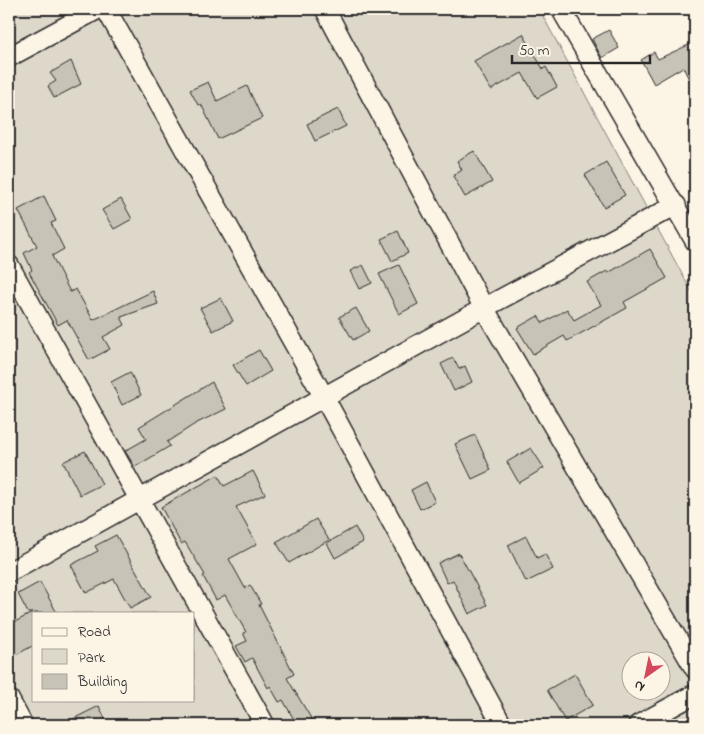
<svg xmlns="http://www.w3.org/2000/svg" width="704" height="734" font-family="'Indie Flower',sans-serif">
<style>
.green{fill:#ded8ca;stroke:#84827a;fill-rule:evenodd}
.building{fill:#c8c3b7;stroke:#2b2b2b}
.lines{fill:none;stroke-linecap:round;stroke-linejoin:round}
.street-casing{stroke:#2b2b2b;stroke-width:22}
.street{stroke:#fcf5e5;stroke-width:19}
</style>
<rect width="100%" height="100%" fill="#fcf5e5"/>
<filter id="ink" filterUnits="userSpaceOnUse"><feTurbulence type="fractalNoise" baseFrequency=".02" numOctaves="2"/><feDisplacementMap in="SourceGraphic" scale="10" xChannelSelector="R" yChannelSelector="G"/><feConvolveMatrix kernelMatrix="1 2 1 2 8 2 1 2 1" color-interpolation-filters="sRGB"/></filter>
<g filter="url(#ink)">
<path class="green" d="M9,9H539L695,298V725H9ZM34,613H194V700H34ZM632,662H662V692H632Z"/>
<g class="building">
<path d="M609,30L619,48L602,58L592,39Z"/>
<path d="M523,34L543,69L546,67L557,87L537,98L522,73L491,90L474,61Z"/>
<path d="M695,42V92L683,67L654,84L641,60L654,52L658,59Z"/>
<path d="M71,61L81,84L54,98L48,86L56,81L50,73Z"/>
<path d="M208,82L217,101L247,86L262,118L218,139L201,104L198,105L190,90Z"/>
<path d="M338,109L346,126L315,141L307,124Z"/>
<path d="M474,151L492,182L465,197L453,176L462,170L457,161Z"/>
<path d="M606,162L625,195L604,207L585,175Z"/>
<path d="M44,196L56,221L51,223L64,249L52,256L70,292L76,289L93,320L153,291L158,304L121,317L125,325L103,337L110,349L89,360L67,320L58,325L29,272L32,270L24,253L37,246L18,210Z"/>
<path d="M121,199L132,219L114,229L102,210Z"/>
<path d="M398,231L408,253L392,261L381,239Z"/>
<path d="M650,249L667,278L624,302L627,308L567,341L564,336L533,354L517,328L538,316L543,323L567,309L574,320L601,305L587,282L607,271L608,273Z"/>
<path d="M363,265L372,283L359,289L350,271Z"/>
<path d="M399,265L418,304L399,314L379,274Z"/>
<path d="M221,298L233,321L213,331L200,308Z"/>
<path d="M356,308L369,331L353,340L339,317Z"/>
<path d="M259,350L271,371L246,386L233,365Z"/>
<path d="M453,358L459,369L465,366L472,382L454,391L441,364Z"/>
<path d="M130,372L141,395L122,405L111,382Z"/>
<path d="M212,382L226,409L195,424L167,442L170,446L135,467L125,451L146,439L139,427Z"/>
<path d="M475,435L491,470L472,479L455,444Z"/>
<path d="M531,448L544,468L519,483L507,462Z"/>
<path d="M85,451L102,484L80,495L63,462Z"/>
<path d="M253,471L265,494L236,507L257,544L229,559L245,588L250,585L261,604L259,605L294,674L287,678L315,725H297L283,700L279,702L270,686L268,688L252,658L245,662L236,646L247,641L243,633L246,632L225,595L216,600L203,576L205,575L185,542L181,544L161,507L218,475L224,486Z"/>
<path d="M426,482L435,502L420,509L411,490Z"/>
<path d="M316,519L329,540L289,563L276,542Z"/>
<path d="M355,527L363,542L335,558L327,543Z"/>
<path d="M116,535L151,597L130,608L114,579L86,593L71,565L98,551L95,546Z"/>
<path d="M526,536L537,558L545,554L553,569L526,582L508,545Z"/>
<path d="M459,553L487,605L469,614L453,580L447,583L438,563Z"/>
<path d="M40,582L57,613H34V645L16,655L9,643V625L32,613H28L18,594Z"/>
<path d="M575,674L593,705L565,721L547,690Z"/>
<path d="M99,706L108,725H61Z"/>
</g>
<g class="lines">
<defs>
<g id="street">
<path d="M106,9L324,397L502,725"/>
<path d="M325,9L484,308L695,669"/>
<path d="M561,9L695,241"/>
<path d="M9,57L98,9"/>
<path d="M9,265L265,725"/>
<path d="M9,572L484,308L676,205"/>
<path d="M9,699L23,725"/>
<path d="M638,725L695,694"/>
</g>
</defs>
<use href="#street" class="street-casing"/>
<use href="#street" class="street"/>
</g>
</g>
<rect width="704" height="734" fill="none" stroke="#fcf5e5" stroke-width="30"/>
<rect x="15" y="15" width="674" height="704" fill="none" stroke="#2b2b2b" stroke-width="2" filter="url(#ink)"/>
<rect x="32" y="612" width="162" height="90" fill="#fcf5e5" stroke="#a8a49b"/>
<rect x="42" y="628" width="25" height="8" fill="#fcf5e5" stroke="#a8a49b"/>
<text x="78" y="636" font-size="15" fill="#2b2b2b">Road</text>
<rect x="42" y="649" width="25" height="15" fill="#ded8ca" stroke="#a8a49b"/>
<text x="78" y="662" font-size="15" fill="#2b2b2b">Park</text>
<rect x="42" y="674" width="25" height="15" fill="#c8c3b7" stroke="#a8a49b"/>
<text x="78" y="686" font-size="15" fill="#2b2b2b">Building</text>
<g transform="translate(646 676) rotate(213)"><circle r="24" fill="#fcf5e5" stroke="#a8a49b"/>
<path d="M0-4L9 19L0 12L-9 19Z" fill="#d1495b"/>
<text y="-8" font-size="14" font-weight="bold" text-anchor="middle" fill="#2b2b2b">N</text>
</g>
<path d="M512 55v8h138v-8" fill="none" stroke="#2b2b2b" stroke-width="2.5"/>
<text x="519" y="55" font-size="15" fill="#2b2b2b" stroke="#fcf5e5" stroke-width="4" paint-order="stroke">50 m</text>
</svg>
